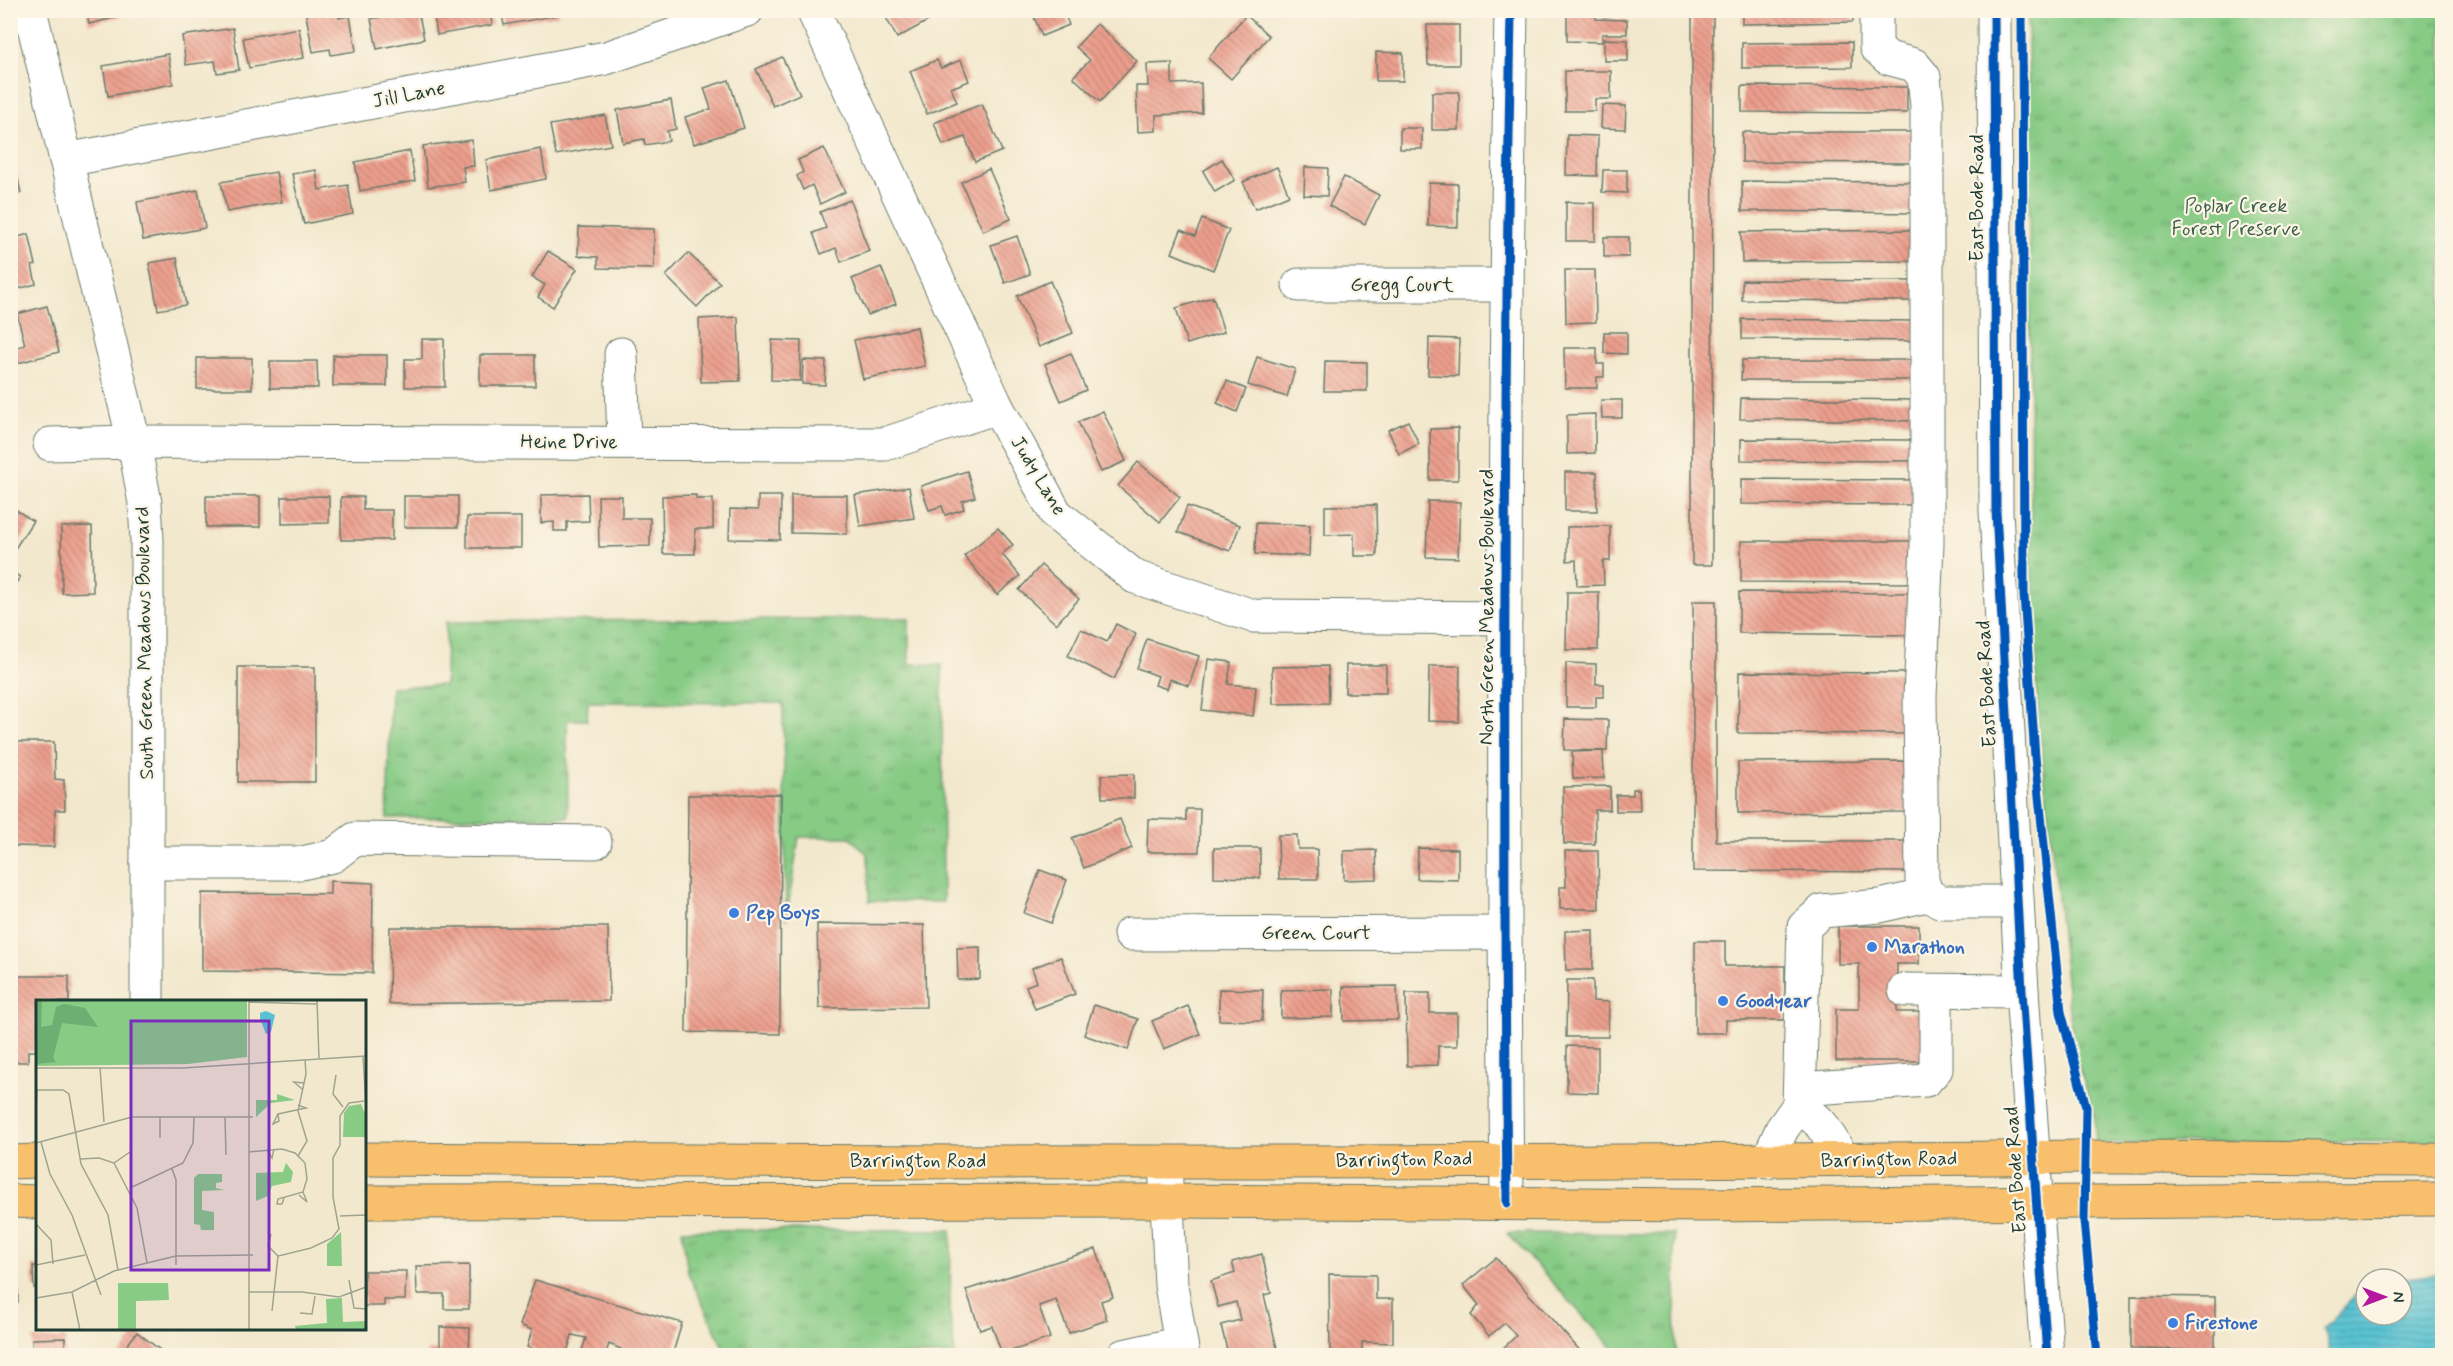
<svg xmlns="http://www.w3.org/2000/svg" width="2453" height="1366" font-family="Mynerve,sans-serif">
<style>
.grass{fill:url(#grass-tufts);stroke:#53845c;stroke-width:1.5}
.water{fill:url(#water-rules);stroke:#3b8083;stroke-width:1.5}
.building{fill:url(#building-back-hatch)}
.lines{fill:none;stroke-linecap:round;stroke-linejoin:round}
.minor-casing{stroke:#69796a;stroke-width:35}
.major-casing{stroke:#69796a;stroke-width:35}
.minor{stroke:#fff;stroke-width:33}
.major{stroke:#f8bf6c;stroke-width:33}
.cycleway-casing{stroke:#fcf5e5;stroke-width:13}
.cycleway{stroke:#0057b8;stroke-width:9}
.shop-dot{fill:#3f7fe0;stroke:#fcf5e5;stroke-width:2}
.labels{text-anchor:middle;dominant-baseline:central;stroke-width:4.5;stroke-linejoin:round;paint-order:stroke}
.street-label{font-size:20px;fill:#1f3d34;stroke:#fcf5e5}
.park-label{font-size:20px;fill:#396048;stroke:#fcf5e5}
.shop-label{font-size:20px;font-weight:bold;fill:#366cbe;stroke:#fcf5e5;text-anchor:start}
.inset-road{fill:none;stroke:#9ea490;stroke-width:1.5}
.view{fill:#7b2cbf;fill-opacity:0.15;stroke:#7b2cbf;stroke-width:3}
.inset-edge{fill:none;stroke:#1f3d34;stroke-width:3}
</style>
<defs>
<pattern id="grass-tufts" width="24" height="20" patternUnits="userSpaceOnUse" patternTransform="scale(1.5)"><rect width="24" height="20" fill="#87cb85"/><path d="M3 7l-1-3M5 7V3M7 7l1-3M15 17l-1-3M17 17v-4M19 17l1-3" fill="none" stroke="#6ea66e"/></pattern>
<pattern id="water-rules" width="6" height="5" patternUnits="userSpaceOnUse" patternTransform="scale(1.5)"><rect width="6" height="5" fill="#57c2d2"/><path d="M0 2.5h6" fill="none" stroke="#479fab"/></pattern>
<pattern id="building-back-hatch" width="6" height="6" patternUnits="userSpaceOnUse" patternTransform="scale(1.5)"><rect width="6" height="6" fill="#ed9f8d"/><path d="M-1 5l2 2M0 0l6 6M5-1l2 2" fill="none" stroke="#bf8374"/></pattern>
</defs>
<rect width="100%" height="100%" fill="#fcf5e5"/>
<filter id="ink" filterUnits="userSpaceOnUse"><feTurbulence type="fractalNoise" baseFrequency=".0167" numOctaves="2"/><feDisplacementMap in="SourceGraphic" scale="12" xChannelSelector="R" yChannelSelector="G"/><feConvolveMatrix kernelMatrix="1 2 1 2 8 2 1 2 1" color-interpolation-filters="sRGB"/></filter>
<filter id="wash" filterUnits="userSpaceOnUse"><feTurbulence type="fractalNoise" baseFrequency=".008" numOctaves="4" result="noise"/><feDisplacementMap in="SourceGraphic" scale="24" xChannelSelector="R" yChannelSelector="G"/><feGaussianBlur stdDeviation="1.35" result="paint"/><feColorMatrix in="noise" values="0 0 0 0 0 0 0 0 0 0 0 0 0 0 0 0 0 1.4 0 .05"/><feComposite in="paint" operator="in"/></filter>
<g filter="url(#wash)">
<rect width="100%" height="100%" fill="#f2e8cd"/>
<g class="grass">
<path d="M2028,11H2442V1141L2096,1143L2094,1111L2074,1054L2038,721L2031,561Z"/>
<path d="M909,618V664L942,665L943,902L869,901L868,855L850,837H799L786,920L783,703L588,702L587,720H567L568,817L387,818L391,687L445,685L446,622Z"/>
<path d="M682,1230H951L950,1315L955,1355H730L726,1353L688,1273Z"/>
<path d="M1507,1233L1674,1234L1676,1355H1619Z"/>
</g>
<path class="water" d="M2442,1273V1355H2331L2324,1328L2358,1293L2366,1291V1315H2402V1279H2400Z"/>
<g id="blocks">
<g class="building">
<path d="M86,10H121L122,16L89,24Z"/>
<path d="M305,10H338L339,18L350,16L356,51L331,55L330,49L313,52Z"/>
<path d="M418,10L424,39L377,49L371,19Z"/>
<path d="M433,10H490L492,25L437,35Z"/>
<path d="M501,10H557L558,15L504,25Z"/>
<path d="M882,10H948L897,38Z"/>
<path d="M1031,10H1063L1069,25L1042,36Z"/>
<path d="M1567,10H1596V19L1627,20V34H1602V42L1567,41Z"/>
<path d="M1692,10H1713L1712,565H1692Z"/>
<path d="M1742,10H1852L1853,22L1742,24Z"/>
<path d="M1246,15L1269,36L1231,79L1208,58Z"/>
<path d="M1097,24L1137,61L1100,102L1073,77L1090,60L1076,47Z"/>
<path d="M1427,25H1459V65H1428Z"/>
<path d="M233,28L239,70L217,73L215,61L186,65L182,36Z"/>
<path d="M299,28L304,58L249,68L243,38Z"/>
<path d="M1604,39L1628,40V61H1604Z"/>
<path d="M1852,42V67L1742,68V43Z"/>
<path d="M1376,52L1403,53V81H1376Z"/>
<path d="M168,54L173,84L108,96L103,66Z"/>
<path d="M782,57L800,94L773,106L756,69Z"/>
<path d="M937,60L941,68L961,60L969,81L951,88L957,102L927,114L910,71Z"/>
<path d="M1172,63V84L1201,83L1202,113L1156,115V131L1138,132L1136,86H1148L1147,64Z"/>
<path d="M1565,71H1611V99H1595V111H1565Z"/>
<path d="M729,80L744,128L694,144L685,117L711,109L704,88Z"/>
<path d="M1742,86L1907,87V113L1742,112Z"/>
<rect x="1432" y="92" width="27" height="38"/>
<path d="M671,100L676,129L667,131L669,141L645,145L644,139L623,143L617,110Z"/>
<path d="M982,104L1002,151L975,162L965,137L943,145L934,123Z"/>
<path d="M1602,105L1626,106L1625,129L1601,128Z"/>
<path d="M605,115L611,145L556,155L550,125Z"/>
<rect x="1400" y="128" width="22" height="21"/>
<path d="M1742,132H1917L1916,163L1742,162Z"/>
<path d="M1567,135L1598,136L1597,176L1566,175Z"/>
<path d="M472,140L474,166L463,167L465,182L428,187L423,146Z"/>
<path d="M824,148L845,192L820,204L812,185L803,190L797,176L803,172L798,160Z"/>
<path d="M541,149L546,179L491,190L486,160Z"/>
<path d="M410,151L415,181L360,191L355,162Z"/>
<path d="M1222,159L1235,180L1215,192L1203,171Z"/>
<path d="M1277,167L1289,195L1255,209L1243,182Z"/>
<path d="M1305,167L1328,168L1327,196L1304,195Z"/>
<path d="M989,169L1011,219L983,231L961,182Z"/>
<path d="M316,170L319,190L348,185L353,214L304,224L292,174Z"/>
<path d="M1603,170H1627V193L1602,192Z"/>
<path d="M16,171L21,193L10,195V173Z"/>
<path d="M276,172L282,202L227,212L221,182Z"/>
<path d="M1344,177L1379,195L1365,224L1329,206Z"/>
<path d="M1742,181L1917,182L1916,213L1742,211Z"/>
<path d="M1429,183L1458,184V227L1428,226Z"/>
<path d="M198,190L205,228L143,240L137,202Z"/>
<path d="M850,200L869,251L841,262L836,248L821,254L813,233L826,228L820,212Z"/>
<path d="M1566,202L1595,203V241H1566Z"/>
<path d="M1202,219L1229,230L1213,270L1172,253L1181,230L1195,236Z"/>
<path d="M579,227L654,229V269L598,268V257L578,256Z"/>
<path d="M1916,230L1917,261L1742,262L1741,232Z"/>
<path d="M29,234L36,265L32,266L36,284L10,291V239Z"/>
<path d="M1017,236L1030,274L1005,283L991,245Z"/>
<rect x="1604" y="237" width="25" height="20"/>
<path d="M548,251L577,269L553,307L538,297L545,285L532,277Z"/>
<path d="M688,253L720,283L697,307L666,276Z"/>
<path d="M177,258L186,305L158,310L149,263Z"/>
<path d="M881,267L896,304L868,315L852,279Z"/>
<path d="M1565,270H1595L1596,322L1566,323Z"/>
<path d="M1742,280L1916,281V301L1742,300Z"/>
<path d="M1050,281L1073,333L1039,347L1017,296Z"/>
<path d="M1213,297L1224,332L1187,344L1176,308Z"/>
<path d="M47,306L59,352L11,365L10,349L25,345L17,314Z"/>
<path d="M738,317L740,381L701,382L699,319Z"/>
<path d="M1742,319L1916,321V341L1742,339Z"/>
<path d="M917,327L925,366L863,379L854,340Z"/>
<path d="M1604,332H1627V354L1604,353Z"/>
<path d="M1429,338L1459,339L1458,376L1428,375Z"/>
<path d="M422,339H444L445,387H405V359H422Z"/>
<path d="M772,340L801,341L800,381L771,380Z"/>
<path d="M1564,348H1597V364H1604V377H1597V388H1565Z"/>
<path d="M1071,353L1086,390L1061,401L1045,364Z"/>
<rect x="333" y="355" width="54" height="31"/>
<rect x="480" y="355" width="55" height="31"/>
<path d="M1257,357L1295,369L1287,397L1248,385Z"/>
<rect x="197" y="358" width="55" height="31"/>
<path d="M803,360L826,361L825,385L802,384Z"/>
<path d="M1742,360H1916V380H1741Z"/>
<path d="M270,361H317L318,388H270Z"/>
<path d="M1325,361L1367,362V391H1324Z"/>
<path d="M1227,381L1246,389L1237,412L1217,403Z"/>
<path d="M1741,398L1916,400V421L1740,419Z"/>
<path d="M1601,400H1622V418H1602Z"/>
<path d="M1103,411L1126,461L1101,472L1078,422Z"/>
<path d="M1595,414V453L1567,454V415Z"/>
<path d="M1408,421L1419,444L1399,454L1388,430Z"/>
<path d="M1458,428V480H1430V429Z"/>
<path d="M1741,439L1916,440V461L1741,460Z"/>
<path d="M1138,462L1180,497L1160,522L1118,486Z"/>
<path d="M967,471L975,497L962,501L964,509L945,515L942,506L929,510L921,486Z"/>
<rect x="1565" y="472" width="32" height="39"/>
<path d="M1741,479L1916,480V505L1741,504Z"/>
<path d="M909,487L914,518L860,526L855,495Z"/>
<path d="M588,494L589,521L567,522V531H554V522L541,523V495Z"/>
<path d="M696,495V499H713V529H695V554H663L662,496Z"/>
<path d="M791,495H847V534L791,533Z"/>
<rect x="206" y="496" width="54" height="31"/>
<path d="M329,496V523L282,524V497Z"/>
<rect x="404" y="496" width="54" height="31"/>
<path d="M598,496H622V518H650V546L599,547Z"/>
<path d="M758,496H781L780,540L729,539L730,509L758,510Z"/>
<path d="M341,497H363V510H392V540H341Z"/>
<path d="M1428,501L1460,502L1458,558L1426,557Z"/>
<path d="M1376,505L1377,556H1354V534L1325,535V506Z"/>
<path d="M10,506L33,521L12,553L10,552Z"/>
<path d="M1187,506L1240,525L1230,551L1178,532Z"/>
<rect x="467" y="517" width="54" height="31"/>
<path d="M1256,523L1310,525L1309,556L1255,554Z"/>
<path d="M92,526L93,592L62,593L61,527Z"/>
<path d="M1610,526V561H1603L1604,585L1577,586L1576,560L1567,561V527Z"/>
<path d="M998,528L1013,545L1002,554L1020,576L997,595L964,556Z"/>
<path d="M1741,541H1916V583L1741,582Z"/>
<path d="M1041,565L1079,599L1056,624L1019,590Z"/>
<path d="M10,571L20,577L10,592Z"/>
<path d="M1567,592H1599L1598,650H1566Z"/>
<path d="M1739,592L1909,593L1908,635L1739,633Z"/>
<path d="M1693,601H1716V841H1909L1908,872L1693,871Z"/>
<path d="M1116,624L1136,634L1114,679L1068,656L1081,629L1107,642Z"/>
<path d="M1147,639L1199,656L1189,686L1170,679L1167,689L1155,685L1158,676L1137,668Z"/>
<path d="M1208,659L1231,662L1228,684L1256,687L1253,716L1202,710Z"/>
<path d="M1566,663L1596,664V684H1604V697H1596V707H1566Z"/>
<path d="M1346,665H1386V693H1345Z"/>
<path d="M1328,666L1329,703L1273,704L1272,667Z"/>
<path d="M1429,666H1460L1459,722L1428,721Z"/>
<rect x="238" y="667" width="77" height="115"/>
<path d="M1739,672L1909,673L1908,734L1738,733Z"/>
<path d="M1565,719L1608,720L1607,751L1564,750Z"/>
<path d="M10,742H54L55,779L64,780L65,810H55L54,847L10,846Z"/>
<path d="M1603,751L1604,778L1573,779L1572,752Z"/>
<path d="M1908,761V812L1738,813V762Z"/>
<path d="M1134,774V798H1102L1101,775Z"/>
<path d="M1610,786V810H1595V844H1564L1563,787Z"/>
<path d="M1633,789H1639L1640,811H1616V795H1633Z"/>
<path d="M781,794L780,1034L686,1032L688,795Z"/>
<path d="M1186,809H1200L1199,852H1147L1148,819L1186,820Z"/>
<path d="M1120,819L1132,848L1084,868L1072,838Z"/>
<path d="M1278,835H1297L1298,849H1317L1318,879H1279Z"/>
<path d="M1214,848H1260V878L1214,877Z"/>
<path d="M1418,848L1458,849V880L1417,879Z"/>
<path d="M1376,850L1377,879L1344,880V851Z"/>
<path d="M1565,851H1598L1599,909H1560V887H1566Z"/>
<path d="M1040,870L1067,880L1051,923L1024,913Z"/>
<path d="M330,881L373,883L372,973L202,971V893L330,894Z"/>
<path d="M817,924L924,925L926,1007L819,1008Z"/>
<path d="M1838,926H1919V964H1897V1012H1930V1061H1836V1009H1859V964H1838Z"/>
<path d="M390,927H608L609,1001L389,1004Z"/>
<path d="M1593,930V970H1566L1565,931Z"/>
<path d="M1695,941H1725V966H1785V1020H1726V1033H1695Z"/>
<path d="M980,947V979L958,980L957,948Z"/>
<path d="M1061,957L1075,994L1035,1009L1026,986L1037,982L1032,968Z"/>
<path d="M10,976H69V1002H38V1051H28V1062H10Z"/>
<path d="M1567,980H1593V1001L1609,1002L1608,1037H1566Z"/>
<path d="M1397,986L1398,1020L1344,1021L1343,987Z"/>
<path d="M1219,989L1263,990L1262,1021L1219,1020Z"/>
<path d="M1333,989V1017L1281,1018V990Z"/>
<path d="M1406,993H1430V1013H1457V1046H1438V1065L1407,1066Z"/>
<path d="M1094,1005L1138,1019L1128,1050L1084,1035Z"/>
<path d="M1188,1006L1200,1034L1164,1049L1152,1021Z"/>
<path d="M1567,1046L1598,1047V1093L1567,1092Z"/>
<path d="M1096,1249L1113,1297L1101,1301L1107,1320L1069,1333L1056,1300L1039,1306L1050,1338L1002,1354L992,1326L980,1330L966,1290Z"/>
<path d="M1262,1254L1271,1293L1264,1295L1279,1356H1247L1246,1349L1228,1354L1221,1325L1240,1320L1236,1302L1218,1307L1211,1281L1235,1273L1232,1262Z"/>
<path d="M1496,1258L1585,1356H1504L1500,1351L1516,1336L1505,1323L1489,1336L1471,1315L1479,1305L1463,1285Z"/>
<path d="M469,1265V1309H444V1294H417L416,1266Z"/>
<path d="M33,1266H38V1288H34Z"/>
<path d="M364,1271H406L405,1300H384V1306H364Z"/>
<rect x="10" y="1272" width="8" height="30"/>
<path d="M1329,1274L1376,1275V1299H1393V1343L1362,1342V1356H1330Z"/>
<path d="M535,1280L682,1323L672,1356H619L621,1349L609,1344L605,1356H580L586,1338L572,1335L566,1356H551L527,1347L532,1330L520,1325Z"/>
<path d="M2131,1296L2215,1297V1350L2131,1349Z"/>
<path d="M440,1327L470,1328L469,1356H427V1350L440,1351Z"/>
<path d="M137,1332L160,1350L156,1356H119Z"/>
<path d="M65,1338V1356H33L32,1339Z"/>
</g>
</g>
</g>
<g filter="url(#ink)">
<use href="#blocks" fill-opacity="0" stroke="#69796a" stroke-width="1.5"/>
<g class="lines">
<defs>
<g id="minor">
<path d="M30,10L134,442L145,503L147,540V1002"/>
<path d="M813,10L997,407L1056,514L1135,577L1253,616L1505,618"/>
<path d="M1876,10V47L1888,58L1914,65L1924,77L1927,106V544L1920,697L1922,880L1927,895L1942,902H2017"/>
<path d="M1994,10L1996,511L2022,991L2047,1356"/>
<path d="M66,160L606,58L747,10"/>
<path d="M1299,285H1506"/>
<path d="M621,354L624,442"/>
<path d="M50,444L134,442L885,444L997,407"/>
<path d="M147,863H302L333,856L355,839L595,842"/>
<path d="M1130,934L1503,933"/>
<path d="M1905,990L2022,991"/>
<path d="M1800,1089L1926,1080L1936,1069V991"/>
<path d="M1799,1105L1822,1125L1844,1160"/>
<path d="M1767,1162L1782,1129L1799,1105L1804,927L1822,911L1880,906L1927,895"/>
<path d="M1165,1163L1171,1285L1183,1356"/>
<path d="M1507,1203C1503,806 1504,408 1511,10"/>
<path d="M1123,1356L1181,1343"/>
</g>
<g id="major">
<path d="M364,1159C939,1163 1513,1164 2087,1157C2206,1156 2324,1160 2442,1160"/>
<path d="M10,1162L38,1161"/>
<path d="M10,1201L38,1202"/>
<path d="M364,1202L1166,1201L1704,1205L2442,1199"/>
</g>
</defs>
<use href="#minor" class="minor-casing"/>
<use href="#major" class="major-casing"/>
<use href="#minor" class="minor"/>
<use href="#major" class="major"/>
<defs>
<g id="cycleway">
<path d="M1994,10L1996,511L2022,991L2047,1356"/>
<path d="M2022,10L2024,595L2035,757L2061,1012L2086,1107L2084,1221L2097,1356"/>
<path d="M1507,1203C1503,806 1504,408 1511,10"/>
</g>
</defs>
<use href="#cycleway" class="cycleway-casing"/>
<use href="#cycleway" class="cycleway"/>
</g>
</g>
<g class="shop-dot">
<circle cx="734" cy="913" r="6"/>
<circle cx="1872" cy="947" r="6"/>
<circle cx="1723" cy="1001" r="6"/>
<circle cx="2173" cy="1323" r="6"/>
</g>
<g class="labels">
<g class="street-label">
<text transform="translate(409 95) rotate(-11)">Jill Lane</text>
<text transform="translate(1977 198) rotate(-90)">East Bode Road</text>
<text x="1402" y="285">Gregg Court</text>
<text x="569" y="442">Heine Drive</text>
<text transform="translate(1038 476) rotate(59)">Judy Lane</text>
<text transform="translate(1487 607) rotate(-90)">North Green Meadows Boulevard</text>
<text transform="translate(145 643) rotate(-91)">South Green Meadows Boulevard</text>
<text transform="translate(1987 684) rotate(-93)">East Bode Road</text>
<text x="1316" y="933">Green Court</text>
<text transform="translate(1404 1160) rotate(-1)">Barrington Road</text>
<text transform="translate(1889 1160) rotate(-1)">Barrington Road</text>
<text x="918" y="1161">Barrington Road</text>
<text transform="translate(2016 1170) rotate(-94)">East Bode Road</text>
</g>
<g class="park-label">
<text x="2236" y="206">Poplar Creek<tspan x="2236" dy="23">Forest Preserve</tspan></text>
</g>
<g class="shop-label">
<text x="746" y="913">Pep Boys</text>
<text x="1884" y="947">Marathon</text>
<text x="1735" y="1001">Goodyear</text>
<text x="2185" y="1323">Firestone</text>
</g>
</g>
<g transform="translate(36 1000)">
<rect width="330" height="330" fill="#f2e8cd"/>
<path d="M0,0H211V57L152,64L0,66ZM241,94L259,100L235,103L220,117V100H241ZM325,104L330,116V137H307L308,113L313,106ZM250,163L257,172L255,182L236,186L232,196L220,201V173L247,172ZM162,174H186V182L180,183V188L188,190L166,191V210L178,212V230H165L164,225L158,224V178ZM305,232L306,266H291V244ZM82,283H100V330H82ZM306,298L307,322L330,321V330H260L259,326L291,323L290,299Z" fill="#87cb85"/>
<path d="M0,0H6L5,27L16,25L20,7L28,4L49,8L62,27L26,23L17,58L20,62L0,64Z" fill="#6daf72"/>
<path d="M100,283H132L133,300L100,301Z" fill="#87cb85"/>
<path d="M230,11L239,15L235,32L230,34L224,19V13Z" fill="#57c2d2"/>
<path class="inset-road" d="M213,0V330M281,0L283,59M213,2L281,4M327,56L330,107M0,68H147L330,56M64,68L68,122M300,75L297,94L307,107M266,89L258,82L268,83M0,90H27L33,94L45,164L72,215L82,270M0,108L1,90M242,114L243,121L237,124L242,114L270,108L262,105M124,117V138M189,117L190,155M5,142L14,174L36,215L65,295M0,143L96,117H217M231,150L236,158L238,149M213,152L246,149L259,153L269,163L271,179L267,192L242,199L241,204H246L248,198M262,156L271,141L262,111L270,74L269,60M44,159L63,158L78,163L101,208L111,263M78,163L94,152M136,169L140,180V265M94,188L147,163L157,143L158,117M263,195L271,202L267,192M304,216L330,215M0,224L15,240L17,264M235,234L232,246L242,256M0,265L49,255M313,280L318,308L330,309M36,292L44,330M213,292H266L303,297L330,287M0,298L36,292L78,271L140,256L217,255M236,311L242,256L275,248L296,238L303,229L297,197V158L304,145V116L313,103L328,101M264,313L276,314L279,296"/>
<path class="view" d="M95,21H233V270H95Z"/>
<rect width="330" height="330" class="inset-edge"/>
</g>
<rect width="2453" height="1366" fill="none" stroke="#fcf5e5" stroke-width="36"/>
<g transform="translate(2384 1297) rotate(90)"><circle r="28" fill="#fcf5e5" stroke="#a4ab9e" stroke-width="1.5"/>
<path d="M0-4.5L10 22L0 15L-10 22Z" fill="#b5179e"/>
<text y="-9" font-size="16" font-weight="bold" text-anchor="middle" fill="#1f3d34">N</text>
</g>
</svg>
